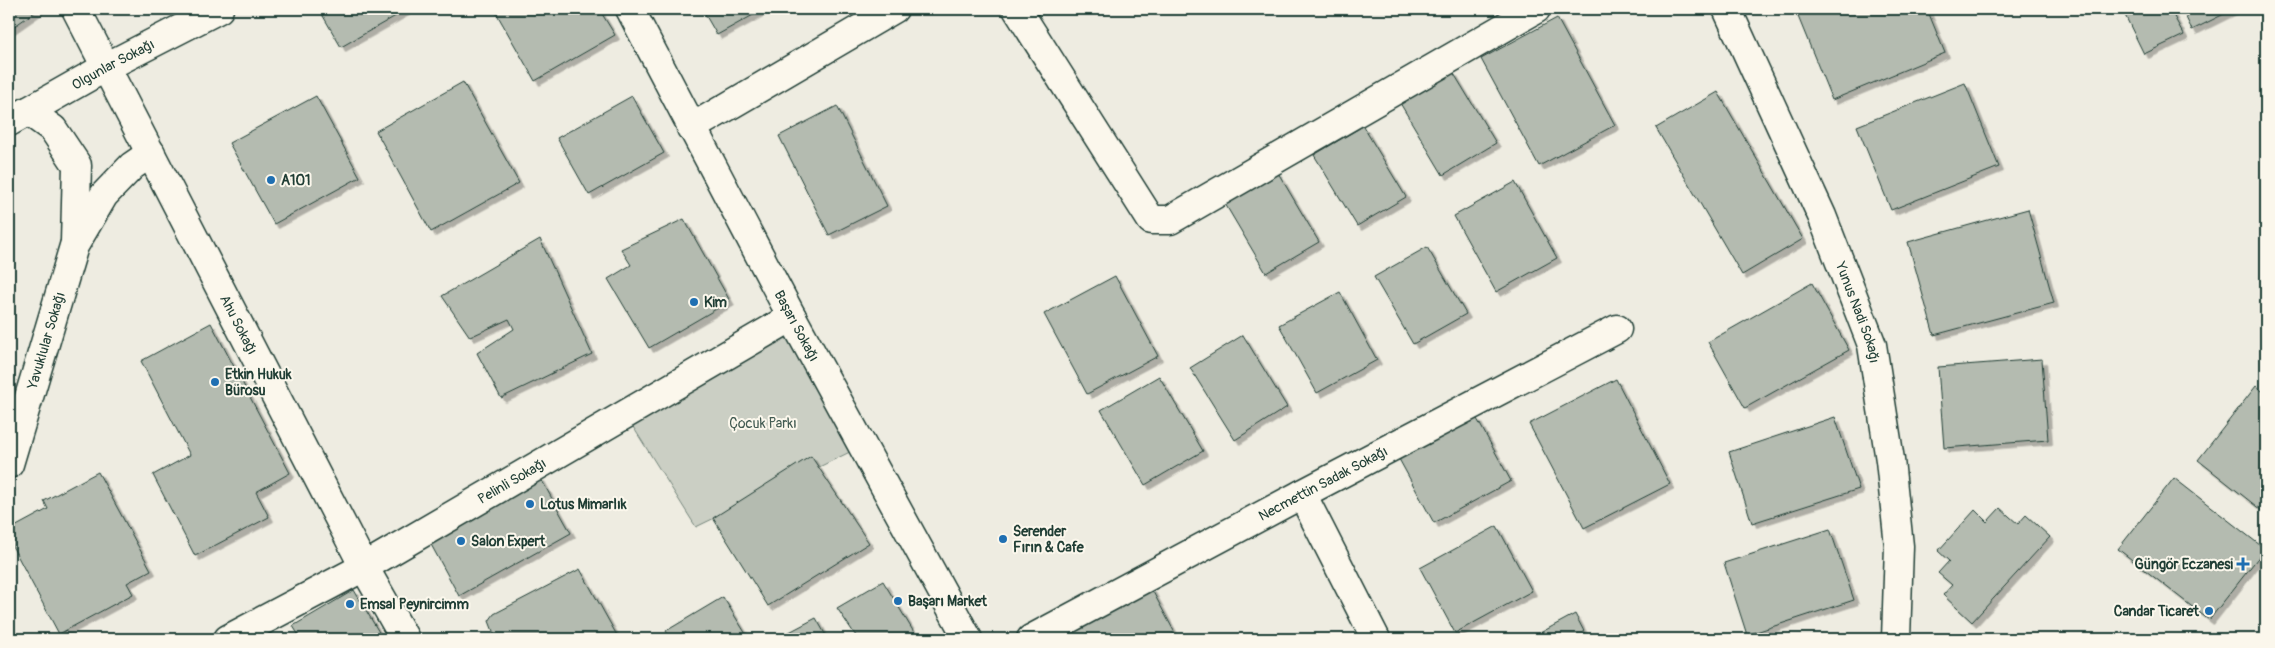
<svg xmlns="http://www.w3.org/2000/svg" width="2275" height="648" font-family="Pangolin,sans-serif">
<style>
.green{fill:#cbcfc4;stroke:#75867c}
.building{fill:#b4bbb0;stroke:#1f3d34;filter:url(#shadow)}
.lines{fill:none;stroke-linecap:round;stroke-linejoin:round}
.minor-casing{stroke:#1f3d34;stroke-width:31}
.tertiary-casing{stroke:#1f3d34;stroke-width:31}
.minor{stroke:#fbf7ec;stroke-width:28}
.tertiary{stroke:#fbf7ec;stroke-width:28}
.poi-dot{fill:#1f6fb2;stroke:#fbf7ec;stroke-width:2}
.labels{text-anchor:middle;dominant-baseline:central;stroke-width:4;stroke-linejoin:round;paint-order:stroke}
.street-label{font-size:14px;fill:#1f3d34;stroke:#fbf7ec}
.poi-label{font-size:14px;font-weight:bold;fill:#1f3d34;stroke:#fbf7ec;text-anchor:start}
.park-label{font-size:14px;fill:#415a51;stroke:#fbf7ec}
</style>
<defs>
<filter id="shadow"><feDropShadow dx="4.5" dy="4.5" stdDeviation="0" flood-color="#0004"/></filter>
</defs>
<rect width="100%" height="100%" fill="#eeece1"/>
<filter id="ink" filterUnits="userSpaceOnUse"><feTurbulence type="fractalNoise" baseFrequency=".02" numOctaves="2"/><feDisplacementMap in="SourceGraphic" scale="10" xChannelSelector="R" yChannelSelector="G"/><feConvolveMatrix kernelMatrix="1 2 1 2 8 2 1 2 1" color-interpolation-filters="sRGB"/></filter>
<g filter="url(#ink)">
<path class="green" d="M791,333L856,449L696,527L630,422Z"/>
<g class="building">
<path d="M9,9H39L9,30Z"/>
<path d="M319,9H408L341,47Z"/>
<path d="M494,9H599L615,35L535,81Z"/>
<path d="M702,9H764L717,35Z"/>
<path d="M1809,9H1927L1945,53L1832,100L1797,14Z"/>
<path d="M2122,9H2175L2171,11L2184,35L2144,54Z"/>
<path d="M2182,9H2234L2192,30Z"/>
<path d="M1557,18L1615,125L1539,166L1481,59Z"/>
<path d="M1453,72L1496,143L1443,175L1400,103Z"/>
<path d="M463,82L519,183L431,232L376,131Z"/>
<path d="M1965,83L1999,167L1891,210L1857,126Z"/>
<path d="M1718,92L1803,239L1742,275L1656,128Z"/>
<path d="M316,96L360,177L274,224L229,143Z"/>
<path d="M632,96L664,153L589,195L557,138Z"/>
<path d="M837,106L887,206L829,235L779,136Z"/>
<path d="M1363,126L1406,197L1357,226L1314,155Z"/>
<path d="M1277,171L1319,242L1266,273L1224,202Z"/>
<path d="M1515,182L1557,258L1496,292L1454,216Z"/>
<path d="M2028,209L2054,303L1934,335L1908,242Z"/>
<path d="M684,219L730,301L649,348L608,279L631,265L621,249Z"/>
<path d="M540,239L592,354L501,398L477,353L514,329L509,319L470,337L442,296Z"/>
<path d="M1427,247L1466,314L1413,344L1374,277Z"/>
<path d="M1115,276L1158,356L1087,394L1044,314Z"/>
<path d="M1812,283L1849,350L1745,408L1708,342Z"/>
<path d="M1340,292L1377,360L1317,393L1279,325Z"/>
<path d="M211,323L290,473L256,492L269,517L195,556L153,475L190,455L141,361Z"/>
<path d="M1243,335L1287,407L1235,440L1190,368Z"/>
<path d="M2042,359L2048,440L1944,448L1938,367Z"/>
<path d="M1159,376L1203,451L1145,485L1101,410Z"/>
<path d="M1616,379L1670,484L1584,528L1529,424Z"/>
<path d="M2256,386L2266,394V514L2198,460Z"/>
<path d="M1476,417L1511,481L1434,523L1399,459Z"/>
<path d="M1835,417L1859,489L1752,523L1729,452Z"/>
<path d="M811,456L869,543L768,606L713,518Z"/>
<path d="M98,472L151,570L127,583L133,594L59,634L9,540V530L48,509L44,501Z"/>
<path d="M540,477L571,533L459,596L428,539Z"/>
<path d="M2174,478L2265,549L2209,620L2118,549Z"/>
<path d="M2000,508L2018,524L2026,515L2050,537L1972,622L1943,595L1952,585L1938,573L1949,561L1938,551L1975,510L1987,522Z"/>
<path d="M1497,526L1532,591L1455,633L1420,568Z"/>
<path d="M1830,529L1854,600L1747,635L1724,563Z"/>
<path d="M580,569L619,639H496L489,621L494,614Z"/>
<path d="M883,581L918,639H858L837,608Z"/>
<path d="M1151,588L1175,633L1164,639H1063L1062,637Z"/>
<path d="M354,590L383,639H301L293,626Z"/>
<path d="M723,597L749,639H671L666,631Z"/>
<path d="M1575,614L1588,639H1529Z"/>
<path d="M816,618L828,639H776Z"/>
</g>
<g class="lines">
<defs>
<g id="minor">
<path id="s1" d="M630,9L792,317L968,639"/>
<path d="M1017,9L1151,220H1170L1536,9"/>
<path d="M28,111L53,129L77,165L75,242"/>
<path d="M691,128L894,9"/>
<path id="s2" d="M9,464L74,246L104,195L132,166L151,153"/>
<path d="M1302,494L1376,639"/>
<path id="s3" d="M228,639L364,567L792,317"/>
<path id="s4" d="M1031,639L1302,494L1617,329"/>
</g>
<g id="tertiary">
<path id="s5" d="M76,9L364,567L405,639"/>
<path id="s6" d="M1727,9L1822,216L1872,345L1890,460L1899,546L1896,639"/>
<path id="s7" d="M9,122L106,67L219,9"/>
</g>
</defs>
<use href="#minor" class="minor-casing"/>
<use href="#tertiary" class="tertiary-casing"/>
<use href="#minor" class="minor"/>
<use href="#tertiary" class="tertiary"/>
</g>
</g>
<g class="poi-dot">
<circle cx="271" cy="180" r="5"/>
<circle cx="694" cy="302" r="5"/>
<circle cx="215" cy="382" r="5"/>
<circle cx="530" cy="504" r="5"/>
<circle cx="1003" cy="539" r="5"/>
<circle cx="461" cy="541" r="5"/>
<path d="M2240.5 556.5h5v5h5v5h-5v5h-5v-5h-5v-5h5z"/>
<circle cx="898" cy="601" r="5"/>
<circle cx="350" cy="604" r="5"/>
<circle cx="2209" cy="611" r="5"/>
</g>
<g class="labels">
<g class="street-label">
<text stroke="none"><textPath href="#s7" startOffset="119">Olgunlar Sokağı</textPath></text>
<text stroke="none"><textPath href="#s6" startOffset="331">Yunus Nadi Sokağı</textPath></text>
<text stroke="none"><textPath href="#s5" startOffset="355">Ahu Sokağı</textPath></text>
<text stroke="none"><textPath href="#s1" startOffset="358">Başarı Sokağı</textPath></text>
<text stroke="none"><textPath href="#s2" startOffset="129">Yavuklular Sokağı</textPath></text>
<text stroke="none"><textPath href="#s3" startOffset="325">Pelinli Sokağı</textPath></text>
<text stroke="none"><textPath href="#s4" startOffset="331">Necmettin Sadak Sokağı</textPath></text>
</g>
<g class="poi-label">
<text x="281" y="180">A101</text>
<text x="704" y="302">Kim</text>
<text x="225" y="374">Etkin Hukuk<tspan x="225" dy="16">Bürosu</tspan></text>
<text x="540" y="504">Lotus Mimarlık</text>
<text x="1013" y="531">Serender<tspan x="1013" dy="16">Fırın &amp; Cafe</tspan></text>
<text x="471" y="541">Salon Expert</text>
<text x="2233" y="564" text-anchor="end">Güngör Eczanesi</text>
<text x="908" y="601">Başarı Market</text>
<text x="360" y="604">Emsal Peynircimm</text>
<text x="2199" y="611" text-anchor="end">Candar Ticaret</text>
</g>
<g class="park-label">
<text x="763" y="423">Çocuk Parkı</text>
</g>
</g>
<rect width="2275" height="648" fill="none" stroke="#fbf7ec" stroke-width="30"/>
<rect x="15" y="15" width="2245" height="618" fill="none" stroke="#1f3d34" stroke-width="2" filter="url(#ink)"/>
</svg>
